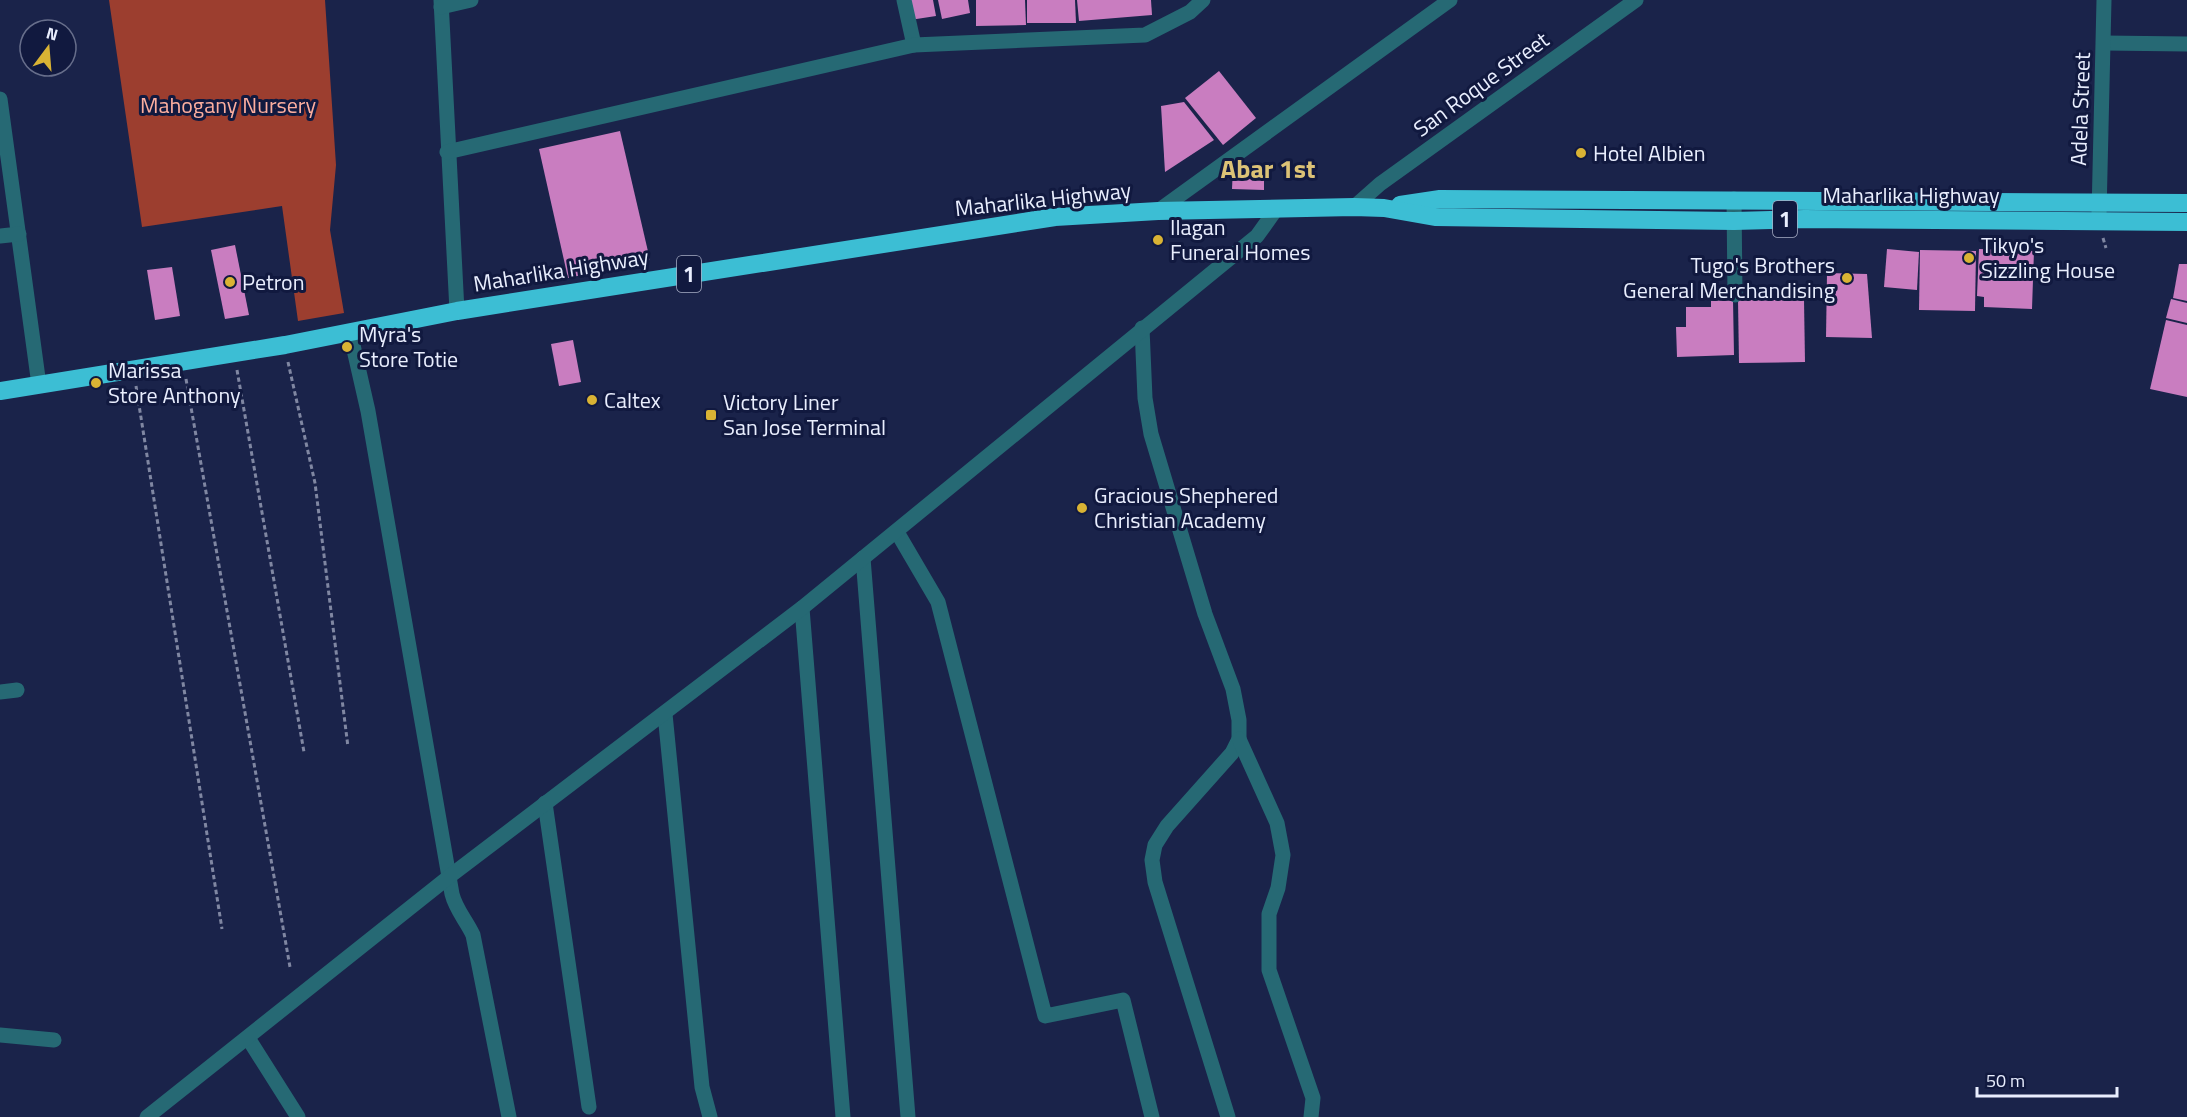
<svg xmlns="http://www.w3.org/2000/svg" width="2187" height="1117" font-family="'Titillium Web',sans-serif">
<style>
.forest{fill:#9c3e2f}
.building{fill:#c97dc0}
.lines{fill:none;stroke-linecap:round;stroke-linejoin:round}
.path{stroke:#8087a2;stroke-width:3;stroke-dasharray:4.5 3;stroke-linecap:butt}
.minor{stroke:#266974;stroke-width:15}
.highway{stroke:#3cbed4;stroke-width:18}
.poi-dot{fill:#d9b334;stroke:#11193f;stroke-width:2}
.labels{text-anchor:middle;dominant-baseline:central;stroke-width:6;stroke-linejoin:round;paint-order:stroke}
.shield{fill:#11193f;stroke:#a8aec5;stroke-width:1.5}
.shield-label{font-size:21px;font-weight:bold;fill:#e9eefe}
.street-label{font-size:22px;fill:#e9eefe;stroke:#11193f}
.park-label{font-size:22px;fill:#fcae9f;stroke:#11193f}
.poi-label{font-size:22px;fill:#e9eefe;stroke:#11193f;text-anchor:start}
.quarter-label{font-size:26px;font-weight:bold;fill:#dcc276;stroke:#11193f}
</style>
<rect width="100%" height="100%" fill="#1a234a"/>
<path class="forest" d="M109,0H325L336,165L330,230L344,313L298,321L282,206L142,227Z"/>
<g class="building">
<path d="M906,0H933L936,16L910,20Z"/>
<path d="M938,0H968L970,13L942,19Z"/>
<path d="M976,0H1025L1026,25L976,26Z"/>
<path d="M1027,0H1075L1076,23H1027Z"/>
<path d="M1077,0H1151L1152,15L1079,21Z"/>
<path d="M1219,71L1256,118L1223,145L1185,98Z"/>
<path d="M1184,102L1214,140L1165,172L1161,106Z"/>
<path d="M620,131L650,260L568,278L539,149Z"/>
<path d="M1233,167L1264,168V190L1232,189Z"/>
<path d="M235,245L249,315L225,319L211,250Z"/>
<path d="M1887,249L1919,252L1917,290L1884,287Z"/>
<path d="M1979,249L2034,251L2032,309L1984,307V297L1977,296Z"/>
<path d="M1920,250L1976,251L1975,311L1919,310Z"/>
<path d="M2179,264H2187V301L2173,298Z"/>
<path d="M172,267L180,316L155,320L147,270Z"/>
<path d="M1827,273L1867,274L1872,338L1826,337Z"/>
<path d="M2171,299L2187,303V323L2166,318Z"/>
<path d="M1733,300L1734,355L1677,357L1676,327H1686V307H1711V301Z"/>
<path d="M1738,300H1804L1805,362L1739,363Z"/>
<path d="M2166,320L2187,325V397L2150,389Z"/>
<path d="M573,340L581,382L559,386L551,344Z"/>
</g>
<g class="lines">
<g class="path">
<path d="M2103,238L2106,248"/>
<path d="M288,362L315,483L348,747"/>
<path d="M237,370L304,752"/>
<path d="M186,379L290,967"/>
<path d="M136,386L222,929"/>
</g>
<g class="minor">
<path d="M441,0L457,311"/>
<path d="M904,0L914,45"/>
<path d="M441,7L471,0"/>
<path d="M2104,43L2187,44"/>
<path d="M0,99L39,385"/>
<path d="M447,152L914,45L1145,35L1190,12L1203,0"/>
<path d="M1734,199L1735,295"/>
<path d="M1354,207L1380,184L1636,0"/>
<path d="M1158,211L1450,0"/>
<path d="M2099,214L2104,0"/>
<path d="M0,236L19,234"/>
<path d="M1142,328L1145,398L1151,434L1205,614L1233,689L1239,720V739L1232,753L1167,826L1155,845L1152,860L1155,882L1228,1117"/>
<path d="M350,332L368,411L452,894C456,910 466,920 473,935L509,1117"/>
<path d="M897,532L938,602L1045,1016L1123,1000L1152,1117"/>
<path d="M863,558L908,1117"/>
<path d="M802,608L843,1117"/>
<path d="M0,692L17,690"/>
<path d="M665,714L702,1087L710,1117"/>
<path d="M1239,739L1277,823L1283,855L1278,888L1269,914V970L1313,1098L1311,1117"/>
<path d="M545,803L589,1107"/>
<path d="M0,1035L54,1040"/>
<path d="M248,1038L298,1117"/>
<path d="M147,1117L450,876L802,608L1257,236L1277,208"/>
</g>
<g class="highway">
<path d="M1400,205L1440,199L2187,203"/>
<path d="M0,391L285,345L457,311L1055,217L1158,211L1354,207L1384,208L1435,217L1734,221L1804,219L2187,222"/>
</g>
</g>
<g class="poi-dot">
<circle cx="1581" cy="153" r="6"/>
<circle cx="1158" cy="240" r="6"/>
<circle cx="1969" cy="258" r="6"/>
<circle cx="1847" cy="278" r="6"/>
<circle cx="230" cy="282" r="6"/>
<circle cx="347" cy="347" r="6"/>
<circle cx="96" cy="383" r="6"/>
<circle cx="592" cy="400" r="6"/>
<rect x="705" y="409" width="12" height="12" rx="3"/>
<circle cx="1082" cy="508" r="6"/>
</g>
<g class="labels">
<g class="shield">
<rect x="1773" y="201" width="24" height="36" rx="4.5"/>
<rect x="677" y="256" width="24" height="36" rx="4.5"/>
</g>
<g class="shield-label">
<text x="1785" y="219">1</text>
<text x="689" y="274">1</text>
</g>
<g class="street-label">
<text transform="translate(1481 84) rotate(-36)">San Roque Street</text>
<text transform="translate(2080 109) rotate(-88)">Adela Street</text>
<text x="1911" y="195">Maharlika Highway</text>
<text transform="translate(1043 199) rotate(-6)">Maharlika Highway</text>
<text transform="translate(561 270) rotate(-9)">Maharlika Highway</text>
</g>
<g class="park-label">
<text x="228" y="105">Mahogany Nursery</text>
</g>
<g class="poi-label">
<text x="1593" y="153">Hotel Albien</text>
<text x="1170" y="227">Ilagan<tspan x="1170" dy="25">Funeral Homes</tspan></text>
<text x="1981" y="245">Tikyo's<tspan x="1981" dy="25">Sizzling House</tspan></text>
<text x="1835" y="265" text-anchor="end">Tugo's Brothers<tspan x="1835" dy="25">General Merchandising</tspan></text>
<text x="242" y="282">Petron</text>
<text x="359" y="334">Myra's<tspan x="359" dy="25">Store Totie</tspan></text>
<text x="108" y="370">Marissa<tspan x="108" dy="25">Store Anthony</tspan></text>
<text x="604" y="400">Caltex</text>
<text x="723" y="402">Victory Liner<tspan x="723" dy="25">San Jose Terminal</tspan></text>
<text x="1094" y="495">Gracious Shephered<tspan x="1094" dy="25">Christian Academy</tspan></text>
</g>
<g class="quarter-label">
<text x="1268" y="168">Abar 1st</text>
</g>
</g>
<g transform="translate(48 48) rotate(16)"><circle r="28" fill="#11193f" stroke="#676e8b" stroke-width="1.5"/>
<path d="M0-4.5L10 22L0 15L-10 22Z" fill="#d9b334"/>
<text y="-9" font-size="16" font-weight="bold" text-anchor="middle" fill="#e9eefe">N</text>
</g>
<path d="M1977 1087v9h140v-9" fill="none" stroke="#e9eefe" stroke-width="3"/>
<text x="1986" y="1087" font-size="18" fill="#e9eefe" stroke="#11193f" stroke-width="4.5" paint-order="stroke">50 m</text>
</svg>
